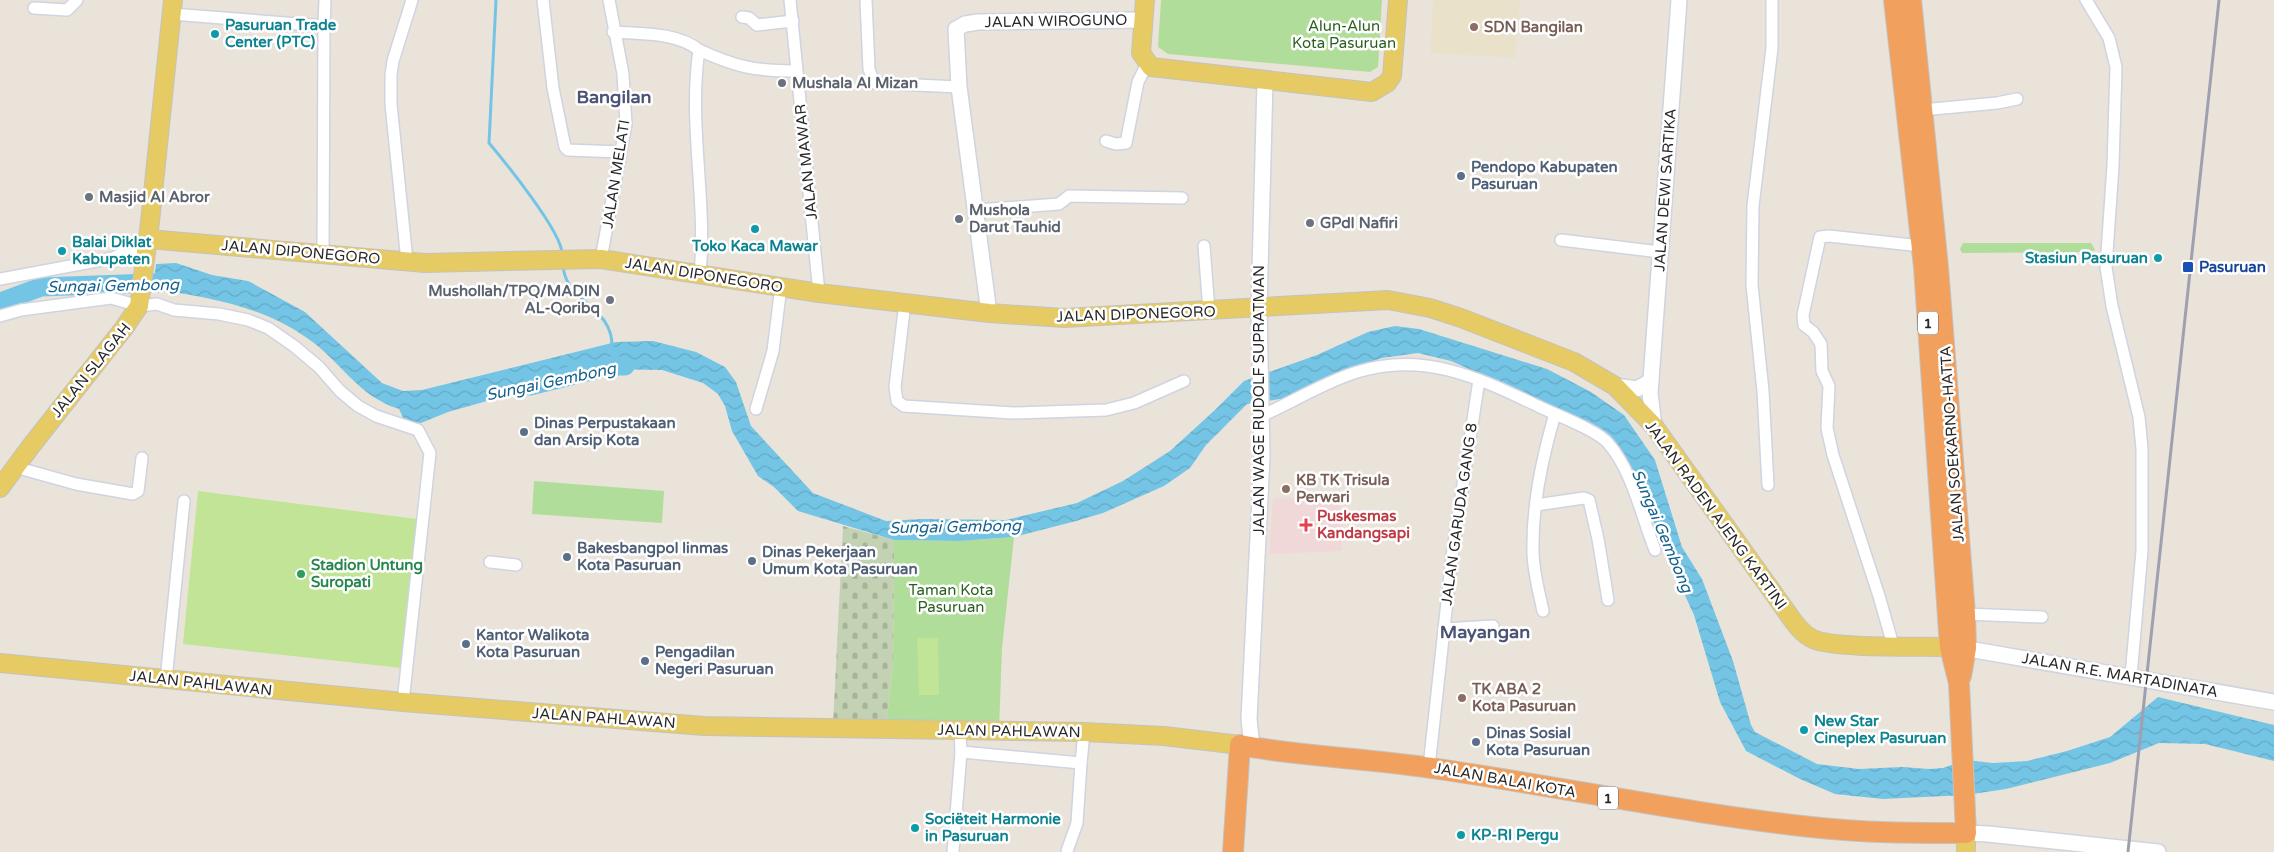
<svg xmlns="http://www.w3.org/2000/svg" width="2274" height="852" font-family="'Varela Round',sans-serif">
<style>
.education{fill:#eae1cb}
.medical{fill:#f0d8d9}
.green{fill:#b0dd9a}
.cemetery{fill:url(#cemetery-stones)}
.pitch{fill:#c1e496}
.water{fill:url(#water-waves)}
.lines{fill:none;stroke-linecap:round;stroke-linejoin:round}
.stream{stroke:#74c5e5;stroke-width:3}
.river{stroke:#74c5e5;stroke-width:19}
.street-casing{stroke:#d0d3e0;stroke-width:14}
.secondary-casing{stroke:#d0d3e0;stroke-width:18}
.primary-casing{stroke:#c3c3c3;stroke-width:20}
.highway-casing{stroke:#c3c3c3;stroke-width:22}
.street{stroke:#fff;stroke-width:11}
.secondary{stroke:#fff;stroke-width:15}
.primary{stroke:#e6ca63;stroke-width:18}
.highway{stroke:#f2a05d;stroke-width:20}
.rail{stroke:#9ea0b1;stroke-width:3}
.education-dot{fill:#8d6e63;stroke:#fff;stroke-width:2}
.culture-dot{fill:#0f9aa8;stroke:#fff;stroke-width:2}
.worship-dot{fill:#6b7280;stroke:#fff;stroke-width:2}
.service-dot{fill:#5c6f8a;stroke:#fff;stroke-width:2}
.transit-dot{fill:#1a4fb4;stroke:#fff;stroke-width:2}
.health-dot{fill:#e0444e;stroke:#fff;stroke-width:2}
.leisure-dot{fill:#2e9e5b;stroke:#fff;stroke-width:2}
.labels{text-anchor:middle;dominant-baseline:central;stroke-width:5;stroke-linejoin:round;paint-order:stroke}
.shield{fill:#fff;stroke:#686868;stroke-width:1}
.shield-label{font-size:14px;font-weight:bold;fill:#282828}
.street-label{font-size:15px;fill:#282828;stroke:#fff}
.culture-label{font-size:15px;font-weight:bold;fill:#0d838f;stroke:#fff;text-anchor:start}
.park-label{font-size:15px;fill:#2a5f1e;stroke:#fff}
.education-label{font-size:15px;font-weight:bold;fill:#785e54;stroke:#fff;text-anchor:start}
.worship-label{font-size:15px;font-weight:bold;fill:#5b616d;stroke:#fff;text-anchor:start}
.service-label{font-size:15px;font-weight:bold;fill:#4e5e75;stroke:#fff;text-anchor:start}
.transit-label{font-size:15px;font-weight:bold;fill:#164399;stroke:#fff;text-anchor:start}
.health-label{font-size:15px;font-weight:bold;fill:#be3a42;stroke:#fff;text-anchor:start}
.leisure-label{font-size:15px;font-weight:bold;fill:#27864d;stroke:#fff;text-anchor:start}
.water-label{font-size:16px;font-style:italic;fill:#16628e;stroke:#fff}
.quarter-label{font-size:18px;font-weight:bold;fill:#4c5375;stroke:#fff}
</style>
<defs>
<pattern id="cemetery-stones" width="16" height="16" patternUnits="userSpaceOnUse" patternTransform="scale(1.25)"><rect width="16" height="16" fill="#c2d2b3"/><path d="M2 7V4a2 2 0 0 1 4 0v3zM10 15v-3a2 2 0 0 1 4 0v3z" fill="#a7b49a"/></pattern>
<pattern id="water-waves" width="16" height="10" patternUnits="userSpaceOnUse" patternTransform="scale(1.25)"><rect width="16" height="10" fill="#74c5e5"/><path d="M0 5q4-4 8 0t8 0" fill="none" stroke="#64a9c4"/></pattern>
</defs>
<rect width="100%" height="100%" fill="#eae3da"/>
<path class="education" d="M1433,0H1520L1515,58L1430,53Z"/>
<path class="medical" d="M1339,495L1342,551L1269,554L1273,499Z"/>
<g class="green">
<path d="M1161,0H1382L1378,67L1370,72L1168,54L1158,47Z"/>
<path d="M1963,243H2091L2095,250L2091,252L1962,253L1960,249Z"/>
<path d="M534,481L664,491L662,523L532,514Z"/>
<path d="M1014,537L1002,648L999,731L886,725L893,666L894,540L959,541Z"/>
</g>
<path class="cemetery" d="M843,526L894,540L893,666L886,725H833Z"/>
<g class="pitch">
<path d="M198,491L417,519L402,668L183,644Z"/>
<path d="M917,638H938L939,695H919Z"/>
</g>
<path class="water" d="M176,263L212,275L248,281L305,312L382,383L403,391L422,390L616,342L653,341L696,352L725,367L736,382L751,426L813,493L886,521L922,519L1006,520L1077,503L1123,481L1170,451L1216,409L1244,381L1317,355L1368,332L1395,326L1419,329L1547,369L1591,392L1624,415L1655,460L1682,547L1702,579L1733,661L1751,725L1755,732L1817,764L1859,769L1902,767L1929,769L1943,768L1966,760L1993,763L2027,761L2067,751L2110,737L2158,697L2274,725V761L2205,744L2159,743L2110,763L2006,789L1966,795L1883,799L1835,794L1800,779L1746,751L1720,702L1694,615L1665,552L1642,491L1620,448L1602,429L1451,361L1418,353L1382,358L1340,372L1287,398L1247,404L1206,445L1190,468L1164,486L1103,513L1076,521L1014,537L959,541L894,540L798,511L774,487L758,476L732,431L725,406L718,394L703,383L662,370L598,369L560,377L512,394L448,412L421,423L405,422L399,409C356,395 342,362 307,338C262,306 207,297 153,289L156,264Z"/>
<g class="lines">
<g class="stream">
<path d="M496,0L489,143C505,162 561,231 562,253"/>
<path d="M563,264C564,303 613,305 612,347"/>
</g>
<g class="river">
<path d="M0,302L41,287L178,282"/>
<path d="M530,386L611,366H625"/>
</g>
<defs>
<g id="street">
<path d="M543,0L553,88L565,147L568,150L620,152"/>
<path d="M790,0L819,293"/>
<path d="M866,0L869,69L874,83L959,87"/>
<path d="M2086,0L2109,38L2116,67L2113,166L2106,267L2112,306L2139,417L2142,449V551L2131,676"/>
<path d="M34,8L67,10L77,0"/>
<path d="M172,14L324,26L323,253"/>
<path d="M742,17L749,18L757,25L793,21"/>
<path d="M324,26L325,0"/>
<path d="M613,32C640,34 677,32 699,50"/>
<path d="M1922,110L1997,103L2017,99"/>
<path d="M1106,141L1116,144L1126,143L1138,82L1147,64"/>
<path d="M977,210L1059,204L1069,196L1182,198"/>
<path d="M1561,240L1660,252"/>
<path d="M1204,246L1209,311"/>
<path d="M601,259L626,124L623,74L609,0"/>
<path d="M407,261L391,104V75L393,61L412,0"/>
<path d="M700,274C707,199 688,124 699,50C736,67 755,71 796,71"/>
<path d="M0,279L113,258L128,250H147"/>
<path d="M905,302L895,387L897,401L904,406L1013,413L1106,410L1134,403L1184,381"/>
<path d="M0,316L21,310L111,298L139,306L157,304L174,310L219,314L248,320L268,328L294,346L319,367L340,391L358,406L376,416L418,430L430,453L403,702"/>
<path d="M756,409L773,351L781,286"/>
<path d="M1261,416C1293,402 1324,382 1357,372C1424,351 1479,378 1538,406C1556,415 1597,430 1608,443C1633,472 1641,515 1655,550"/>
<path d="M15,467L76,484L133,494L138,491L142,458"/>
<path d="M1768,485L1763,391L1752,285L1753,206L1772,48V0"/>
<path d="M1536,505L1584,498L1589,500L1598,539L1608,600"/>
<path d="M490,562L516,565"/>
<path d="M1543,611C1539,592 1533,571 1533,551C1532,505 1542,458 1555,414"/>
<path d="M1965,614L2042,617"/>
<path d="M1444,629L1493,626"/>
<path d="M1893,645L1879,596L1833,455L1827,428L1829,386L1822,371L1821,344L1813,332L1804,325L1803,315L1820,237L1829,236L1921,246"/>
<path d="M166,680L184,501"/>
<path d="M961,752L1081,763L1084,732"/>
<path d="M1429,767L1452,556L1479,380"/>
<path d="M1067,851L1077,823L1081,763"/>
<path d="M953,852L961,752L960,731"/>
</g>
<g id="secondary">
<path d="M989,313L959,87L956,29L965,24L978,22L1143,20"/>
<path d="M1615,386L1637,389L1651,381"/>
<path d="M1654,426L1650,393L1679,0"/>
<path d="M1957,647L2274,702"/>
<path d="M1252,747L1249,719L1262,457L1259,309L1265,81"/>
<path d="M1966,833L1988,834L2158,852"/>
</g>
<g id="primary">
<path d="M1145,0L1141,53L1151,67L1372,92L1387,83L1392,76L1398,0"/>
<path d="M148,239L425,263L601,259L819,293L989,313L1064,318L1388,300L1430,308L1461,318L1574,362L1615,386L1654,426L1784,608C1792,619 1800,633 1813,639C1834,649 1922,646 1950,647"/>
<path d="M0,488L31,446L124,328L139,306L150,222L173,0"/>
<path d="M0,663L403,702L704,726L1084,732L1164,736L1240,745"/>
<path d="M1966,833V852"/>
</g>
<g id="highway">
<path d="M1911,0L1938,267L1965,614L1966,648L1961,676"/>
<path d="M1233,852L1240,745C1303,757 1367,758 1431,768C1558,786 1684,813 1811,827C1863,833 1914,833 1966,833L1959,683L1950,647L1924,267L1894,0"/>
</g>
</defs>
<use href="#street" class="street-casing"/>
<use href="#secondary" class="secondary-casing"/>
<use href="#primary" class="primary-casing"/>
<use href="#highway" class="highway-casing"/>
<use href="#street" class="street"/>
<use href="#secondary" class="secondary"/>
<use href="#primary" class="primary"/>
<use href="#highway" class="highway"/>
<path class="rail" d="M2128,852L2219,0"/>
</g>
<g class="education-dot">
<circle cx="1474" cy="27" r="5"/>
<circle cx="1286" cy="489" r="5"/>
<circle cx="1462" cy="698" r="5"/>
</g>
<g class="culture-dot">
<circle cx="215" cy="34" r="5"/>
<circle cx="755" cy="229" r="5"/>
<circle cx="62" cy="251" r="5"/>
<circle cx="2158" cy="258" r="5"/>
<circle cx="1804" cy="730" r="5"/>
<circle cx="915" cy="828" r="5"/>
<circle cx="1461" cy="835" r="5"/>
</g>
<g class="worship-dot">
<circle cx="782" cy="83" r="5"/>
<circle cx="89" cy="197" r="5"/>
<circle cx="959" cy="219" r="5"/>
<circle cx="1310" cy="223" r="5"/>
<circle cx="610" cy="300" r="5"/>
</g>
<g class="service-dot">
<circle cx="1461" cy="176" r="5"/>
<circle cx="524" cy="432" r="5"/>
<circle cx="567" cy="557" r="5"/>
<circle cx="752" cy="561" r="5"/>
<circle cx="466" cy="644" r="5"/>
<circle cx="645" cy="661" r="5"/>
<circle cx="1476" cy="742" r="5"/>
</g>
<rect class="transit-dot" x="2182" y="261" width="12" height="12" rx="2.5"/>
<path class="health-dot" d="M1303.5 517.5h5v5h5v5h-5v5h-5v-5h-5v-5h5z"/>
<circle class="leisure-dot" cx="301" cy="574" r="5"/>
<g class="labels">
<g class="shield">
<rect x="1918" y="311.5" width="20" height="23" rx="4"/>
<rect x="1598" y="786.5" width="20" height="23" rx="4"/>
</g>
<g class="shield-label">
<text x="1928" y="323">1</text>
<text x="1608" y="798">1</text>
</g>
<g class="street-label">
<text transform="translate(1056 21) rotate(-1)">JALAN WIROGUNO</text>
<text transform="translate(806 162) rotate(-96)">JALAN MAWAR</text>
<text transform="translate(616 174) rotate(-81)">JALAN MELATI</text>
<text transform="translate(1665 190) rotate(-86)">JALAN DEWI SARTIKA</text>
<text transform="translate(301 252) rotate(5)">JALAN DIPONEGORO</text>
<text transform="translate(704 275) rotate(9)">JALAN DIPONEGORO</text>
<text transform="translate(1136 314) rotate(-2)">JALAN DIPONEGORO</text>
<text transform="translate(91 370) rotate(-51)">JALAN SLAGAH</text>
<text transform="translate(1259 400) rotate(-90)">JALAN WAGE RUDOLF SUPRATMAN</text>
<text transform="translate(1952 444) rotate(-94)">JALAN SOEKARNO-HATTA</text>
<text transform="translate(1459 514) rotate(-82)">JALAN GARUDA GANG 8</text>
<text transform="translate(1716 515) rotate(54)">JALAN RADEN AJENG KARTINI</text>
<text transform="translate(2120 675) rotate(10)">JALAN R.E. MARTADINATA</text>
<text transform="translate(201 683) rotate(6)">JALAN PAHLAWAN</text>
<text transform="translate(604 718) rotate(4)">JALAN PAHLAWAN</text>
<text transform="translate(1009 731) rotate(1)">JALAN PAHLAWAN</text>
<text transform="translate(1505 780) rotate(10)">JALAN BALAI KOTA</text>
</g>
<g class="culture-label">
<text x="225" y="25">Pasuruan Trade<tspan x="225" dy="17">Center (PTC)</tspan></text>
<text x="72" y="242">Balai Diklat<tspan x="72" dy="17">Kabupaten</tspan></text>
<text x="755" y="246" text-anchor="middle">Toko Kaca Mawar</text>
<text x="2148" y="258" text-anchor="end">Stasiun Pasuruan</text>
<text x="1814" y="721">New Star<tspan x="1814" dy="17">Cineplex Pasuruan</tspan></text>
<text x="925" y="819">Sociëteit Harmonie<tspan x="925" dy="17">in Pasuruan</tspan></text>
<text x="1471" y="835">KP-RI Pergu</text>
</g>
<g class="park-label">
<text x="1344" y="26">Alun-Alun<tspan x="1344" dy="17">Kota Pasuruan</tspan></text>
<text x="951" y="590">Taman Kota<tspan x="951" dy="17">Pasuruan</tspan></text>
</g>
<g class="education-label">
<text x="1484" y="27">SDN Bangilan</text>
<text x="1296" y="480">KB TK Trisula<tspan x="1296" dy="17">Perwari</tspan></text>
<text x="1472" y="689">TK ABA 2<tspan x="1472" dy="17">Kota Pasuruan</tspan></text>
</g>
<g class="worship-label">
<text x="792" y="83">Mushala Al Mizan</text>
<text x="99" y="197">Masjid Al Abror</text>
<text x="969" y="210">Mushola<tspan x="969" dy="17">Darut Tauhid</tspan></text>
<text x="1320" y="223">GPdI Nafiri</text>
<text x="600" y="291" text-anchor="end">Mushollah/TPQ/MADIN<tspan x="600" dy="17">AL-Qoribq</tspan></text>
</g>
<g class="service-label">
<text x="1471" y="167">Pendopo Kabupaten<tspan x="1471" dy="17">Pasuruan</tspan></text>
<text x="534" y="423">Dinas Perpustakaan<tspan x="534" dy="17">dan Arsip Kota</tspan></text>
<text x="577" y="548">Bakesbangpol linmas<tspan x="577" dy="17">Kota Pasuruan</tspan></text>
<text x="762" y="552">Dinas Pekerjaan<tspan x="762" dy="17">Umum Kota Pasuruan</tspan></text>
<text x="476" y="635">Kantor Walikota<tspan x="476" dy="17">Kota Pasuruan</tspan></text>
<text x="655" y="652">Pengadilan<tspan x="655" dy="17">Negeri Pasuruan</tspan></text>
<text x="1486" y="733">Dinas Sosial<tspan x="1486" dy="17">Kota Pasuruan</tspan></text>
</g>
<g class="transit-label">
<text x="2199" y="267">Pasuruan</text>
</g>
<g class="health-label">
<text x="1317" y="516">Puskesmas<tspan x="1317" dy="17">Kandangsapi</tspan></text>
</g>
<g class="leisure-label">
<text x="311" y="565">Stadion Untung<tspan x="311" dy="17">Suropati</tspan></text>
</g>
<g class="water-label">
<text transform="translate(113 286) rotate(-1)">Sungai Gembong</text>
<text transform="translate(551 382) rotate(-12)">Sungai Gembong</text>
<text transform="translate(955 527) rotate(-1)">Sungai Gembong</text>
<text transform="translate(1662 531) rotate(67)">Sungai Gembong</text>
</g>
<g class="quarter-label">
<text x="614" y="97">Bangilan</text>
<text x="1485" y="632">Mayangan</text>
</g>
</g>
</svg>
